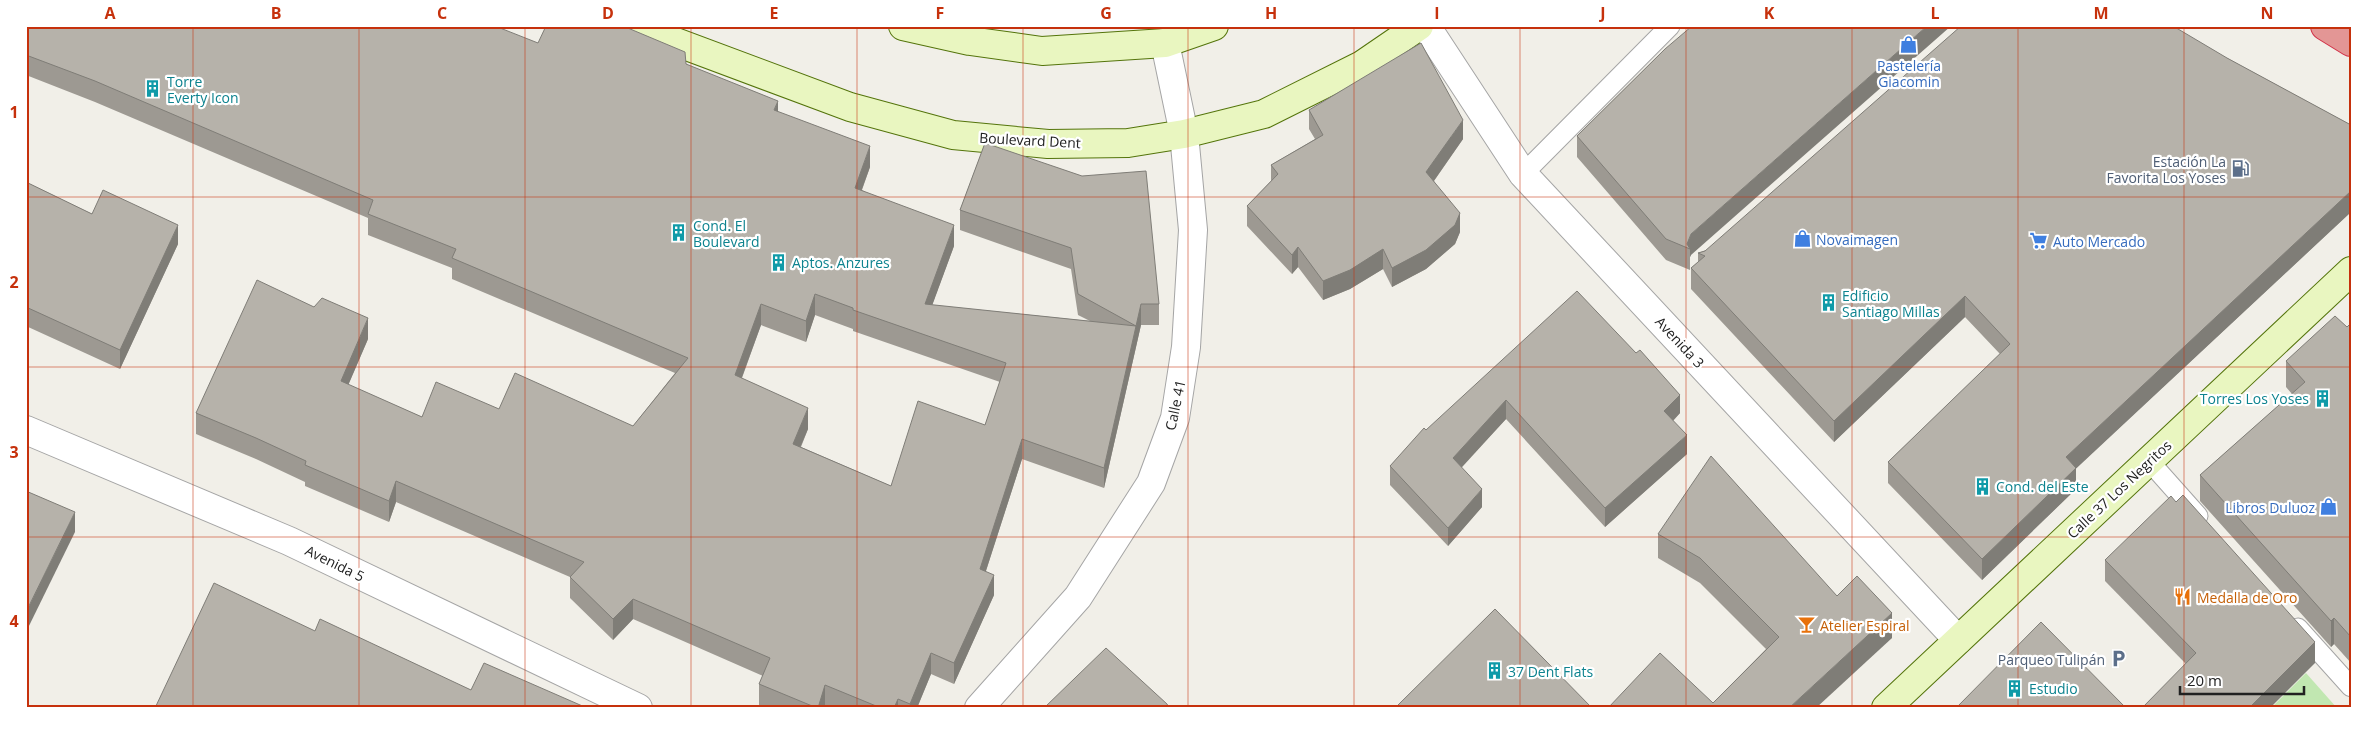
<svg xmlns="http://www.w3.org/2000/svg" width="2377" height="734" font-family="'Open Sans',sans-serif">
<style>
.grass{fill:#c1e7b1}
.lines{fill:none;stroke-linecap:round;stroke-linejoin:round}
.lane-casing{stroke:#a5a5a5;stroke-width:21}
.street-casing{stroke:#a5a5a5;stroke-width:30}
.secondary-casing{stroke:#54740b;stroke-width:30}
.highway-casing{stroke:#d23249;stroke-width:30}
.lane{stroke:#fff;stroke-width:19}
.street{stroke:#fff;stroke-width:28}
.secondary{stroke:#e9f6c0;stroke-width:28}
.highway{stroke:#e39695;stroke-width:28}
.wall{fill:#9d9992;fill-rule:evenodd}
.shaded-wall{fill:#7f7d77}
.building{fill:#b6b2aa;stroke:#7f7d77;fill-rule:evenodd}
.grid{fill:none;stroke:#c6310c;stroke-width:1;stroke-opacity:0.55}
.labels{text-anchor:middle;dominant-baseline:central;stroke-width:4.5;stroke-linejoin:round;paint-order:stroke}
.shop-label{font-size:14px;fill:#366cbe;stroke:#fff;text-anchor:start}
.culture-label{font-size:14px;fill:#0d838f;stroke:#fff;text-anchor:start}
.street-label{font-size:14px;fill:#212121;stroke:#fff}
.service-label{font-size:14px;fill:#4e5e75;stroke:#fff;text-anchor:end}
.food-label{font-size:14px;fill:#c56008;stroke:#fff;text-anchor:start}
.neatline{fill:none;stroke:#c6310c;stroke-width:2}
.grid-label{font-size:16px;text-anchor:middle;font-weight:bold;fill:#c6310c}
</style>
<rect width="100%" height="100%" fill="#f1efe8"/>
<path class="grass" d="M2306,673L2337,708H2271Z"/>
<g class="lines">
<defs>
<g id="lane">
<path d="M1523,174L1670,26"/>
<path d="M2149,461L2198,516"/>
<path d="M2298,628L2351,687"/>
</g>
<g id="street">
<path d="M1426,26L1523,174L1958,640"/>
<path d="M26,430L289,541L638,708"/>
<path d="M979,708L1078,597L1151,483L1175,418L1186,347L1193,230L1184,134L1165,43"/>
</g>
<g id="secondary">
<path d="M633,26L850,107L953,135L1048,144L1128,143L1184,134L1264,114L1362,65L1419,26"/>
<path d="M903,26L970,41L1042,51L1165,43L1214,26"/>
<path d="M1886,708L2351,271"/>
</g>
<path id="highway" d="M2325,26L2351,42"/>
</defs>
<use href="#lane" class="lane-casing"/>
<use href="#street" class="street-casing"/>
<use href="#secondary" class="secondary-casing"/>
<use href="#highway" class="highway-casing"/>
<use href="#lane" class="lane"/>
<use href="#street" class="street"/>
<use href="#secondary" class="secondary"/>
<use href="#highway" class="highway"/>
</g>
<g class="wall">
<path d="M26,26L538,43L686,64L778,112L870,167L862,190L954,246L932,305L1090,321L1078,315L1071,269L960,230V210L985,143L1159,304V325H1141L1104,488L1022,459L986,571L994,595L954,684L931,674L917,708H830L825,706V708H765L759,705V684L763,676L633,619L613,640L570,598V577L396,502L389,522L305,486V482L256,459L196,434V413L368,339L348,385L422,417L499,409L633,426L675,373L452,279V268L368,235V218L95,102L26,75ZM815,315L853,329V331L1000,382L985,425L891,486L801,447L808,429L742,378L761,325L806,342Z"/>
<path d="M1665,49L1691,255L1690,257V270L1666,260L1577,157V136Z"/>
<path d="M2227,58L2351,125V212L2076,468V489L1982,580L1888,483V462L2000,354L1965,317L1834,442L1691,289V268L1698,262V253Z"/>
<path d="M1309,110L1463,139L1434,181L1460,232L1455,244L1426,269L1392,287L1383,269L1350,289L1323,300L1298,267L1292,274L1247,226V206L1271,181V165L1315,139L1309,129Z"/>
<path d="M26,182L92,214L178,244L120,369L26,326Z"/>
<path d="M2351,323V663L2334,644L2331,647L2200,501V475L2292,394L2286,387V361L2347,327Z"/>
<path d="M1636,353L1680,413L1673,421L1687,454L1605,527L1506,419L1461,467L1482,507L1448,546L1390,485V466L1426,430Z"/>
<path d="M1658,534L1837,596L1892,638L1713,703L1766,649L1700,583L1658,558Z"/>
<path d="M2105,560L2315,663L2186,664L2105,581Z"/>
</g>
<g class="shaded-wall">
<path d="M1927,26H1951L1691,255L1690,257V249L1687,244L1691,234Z"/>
<path d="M778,101V122L774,110Z"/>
<path d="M1463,120V139L1426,192V172Z"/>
<path d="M870,146V167L855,208V188Z"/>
<path d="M2351,191V212L2066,478V457Z"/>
<path d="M1460,213V232L1455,244L1426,269L1392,287V268Z"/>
<path d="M178,225V244L120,369V350Z"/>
<path d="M954,225V246L925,325V304Z"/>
<path d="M1298,247V267L1292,274V255Z"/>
<path d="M1383,249V269L1350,289L1323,300V281Z"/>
<path d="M815,294V315L806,342V321Z"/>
<path d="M1965,296V317L1834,442V421Z"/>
<path d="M761,304V325L735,396V375Z"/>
<path d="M1141,304V325L1104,488V468Z"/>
<path d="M368,318V339L341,402V381Z"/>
<path d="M1680,395V413L1664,430V411Z"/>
<path d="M1506,400V419L1453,477V458Z"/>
<path d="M808,408V429L793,464V444Z"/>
<path d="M1687,435V454L1605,527V508Z"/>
<path d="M1022,439V459L980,589V569Z"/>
<path d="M2076,468V489L1982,580V559Z"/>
<path d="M396,481V502L389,522V501Z"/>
<path d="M1482,489V507L1448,546V528Z"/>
<path d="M75,512V532L26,632V612Z"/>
<path d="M994,575V595L954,684V663Z"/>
<path d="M633,599V619L613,640V619Z"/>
<path d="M1892,613V638L1816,708H1789Z"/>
<path d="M2334,618V644L2331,647V621Z"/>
<path d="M2315,642V663L2270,708H2249Z"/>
<path d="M931,653V674L917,708H910V704Z"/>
<path d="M825,685V708H818Z"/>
<path d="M898,699V708H894Z"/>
</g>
<g class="building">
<path d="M26,26H495L538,43L546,26H623L685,52L686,64L778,101L774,110L870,146L855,188L954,225L925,304L1136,326L1078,294L1071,248L960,210L985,143L1082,176L1146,171L1159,304H1141L1104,468L1022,439L980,569L994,575L954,663L931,653L910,704L898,699L894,708H881L825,685L818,708H817L759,684L770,658L633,599L613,619L570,577L584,562L396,481L389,501L305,465L306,461L256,438L196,413L257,280L314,307L322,298L368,318L341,381L422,417L436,382L499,409L515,373L633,426L688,358L452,258L456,249L368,214L373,200L95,81L26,55ZM815,294L853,308V310L1006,363L985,425L918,401L891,486L793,444L808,408L735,375L761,304L806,321Z"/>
<path d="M1692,26H1927L1691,234L1687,244L1690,249L1666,239L1577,136L1665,49Z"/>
<path d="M1961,26H2173L2227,58L2351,125V191L2066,457L2076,468L1982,559L1888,462L2010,344L1965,296L1834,421L1691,268L1705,256L1698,253L1705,251Z"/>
<path d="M1421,43L1463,120L1426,172L1460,213L1455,225L1426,250L1392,268L1383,249L1350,270L1323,281L1298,247L1292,255L1247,206L1278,174L1271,165L1323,135L1309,110Z"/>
<path d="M26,182L92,214L103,190L178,225L120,350L26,307Z"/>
<path d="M1577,291L1636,353L1640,350L1680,395L1664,411L1687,435L1605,508L1506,400L1453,458L1482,489L1448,528L1390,466L1424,428L1426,430Z"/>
<path d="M2335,316L2347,327L2351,323V637L2334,618L2331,621L2200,475L2305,382L2286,361Z"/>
<path d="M1711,456L1837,596L1857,576L1892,613L1789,708H1608L1660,653L1713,703L1779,637L1700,558L1658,534Z"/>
<path d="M26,491L75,512L26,612Z"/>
<path d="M2183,495L2315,642L2249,708H2142L2196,653L2105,560L2171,496L2176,502Z"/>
<path d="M214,583L315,631L320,619L471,690L484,663L587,708H155Z"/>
<path d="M1495,609L1592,708H1395Z"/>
<path d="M2041,622L2126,708H1956Z"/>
<path d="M1106,648L1167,704L1169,708H1044Z"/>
</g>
<path class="grid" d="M193,26V708M359,26V708M525,26V708M691,26V708M857,26V708M1023,26V708M1188,26V708M1354,26V708M1520,26V708M1686,26V708M1852,26V708M2018,26V708M2184,26V708M26,197H2351M26,367H2351M26,537H2351"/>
<defs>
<symbol id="shop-bare" viewBox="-9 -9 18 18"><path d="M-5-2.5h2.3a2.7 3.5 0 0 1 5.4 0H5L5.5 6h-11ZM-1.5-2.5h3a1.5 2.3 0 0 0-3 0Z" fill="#3f7fe0" stroke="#fff" stroke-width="2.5" paint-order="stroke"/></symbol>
<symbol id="building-bare" viewBox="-9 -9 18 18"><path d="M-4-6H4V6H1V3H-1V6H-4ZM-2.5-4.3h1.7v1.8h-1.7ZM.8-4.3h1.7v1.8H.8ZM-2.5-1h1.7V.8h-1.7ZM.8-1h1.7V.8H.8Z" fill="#0f9aa8" stroke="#fff" stroke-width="2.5" paint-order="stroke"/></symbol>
<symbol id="fuel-bare" viewBox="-9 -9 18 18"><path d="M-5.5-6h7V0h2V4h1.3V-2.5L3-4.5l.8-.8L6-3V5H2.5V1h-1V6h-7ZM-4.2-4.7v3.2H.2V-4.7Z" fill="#5c6f8a" stroke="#fff" stroke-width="2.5" paint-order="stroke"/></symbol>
<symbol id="supermarket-bare" viewBox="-9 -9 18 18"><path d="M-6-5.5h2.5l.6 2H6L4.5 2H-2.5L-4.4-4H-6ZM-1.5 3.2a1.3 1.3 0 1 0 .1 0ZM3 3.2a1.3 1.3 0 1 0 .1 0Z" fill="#3f7fe0" stroke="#fff" stroke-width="2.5" paint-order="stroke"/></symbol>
<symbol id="restaurant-bare" viewBox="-9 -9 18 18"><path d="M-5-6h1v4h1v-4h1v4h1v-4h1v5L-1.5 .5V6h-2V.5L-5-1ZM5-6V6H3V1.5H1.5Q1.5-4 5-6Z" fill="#e8710a" stroke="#fff" stroke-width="2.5" paint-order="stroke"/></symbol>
<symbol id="bar-bare" viewBox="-9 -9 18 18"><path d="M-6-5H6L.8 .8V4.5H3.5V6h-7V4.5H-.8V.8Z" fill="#e8710a" stroke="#fff" stroke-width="2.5" paint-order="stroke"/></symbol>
<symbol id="parking-bare" viewBox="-9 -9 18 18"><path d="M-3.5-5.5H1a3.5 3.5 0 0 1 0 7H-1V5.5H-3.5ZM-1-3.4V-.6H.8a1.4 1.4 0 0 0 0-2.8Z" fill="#5c6f8a" stroke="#fff" stroke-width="2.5" paint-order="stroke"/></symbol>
</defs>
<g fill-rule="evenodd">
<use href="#shop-bare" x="1896" y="32" width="25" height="25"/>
<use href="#building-bare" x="140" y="76" width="25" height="25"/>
<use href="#fuel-bare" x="2228" y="156" width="25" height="25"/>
<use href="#building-bare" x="666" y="220" width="25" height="25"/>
<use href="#shop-bare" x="1790" y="226" width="25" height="25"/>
<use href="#supermarket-bare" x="2026" y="228" width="25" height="25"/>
<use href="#building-bare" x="766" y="250" width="25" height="25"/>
<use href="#building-bare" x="1816" y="290" width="25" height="25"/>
<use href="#building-bare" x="2310" y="386" width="25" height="25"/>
<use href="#building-bare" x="1970" y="474" width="25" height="25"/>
<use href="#shop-bare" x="2316" y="494" width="25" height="25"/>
<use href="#restaurant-bare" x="2170" y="584" width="25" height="25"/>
<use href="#bar-bare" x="1794" y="612" width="25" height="25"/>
<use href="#parking-bare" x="2106" y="646" width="25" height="25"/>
<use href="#building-bare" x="1482" y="658" width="25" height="25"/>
<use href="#building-bare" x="2002" y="676" width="25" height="25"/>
</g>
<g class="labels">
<g class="shop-label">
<text x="1909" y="65" text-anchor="middle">Pastelería<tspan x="1909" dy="16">Giacomin</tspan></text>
<text x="1816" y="239">Novaimagen</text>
<text x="2053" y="241">Auto Mercado</text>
<text x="2315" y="507" text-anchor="end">Libros Duluoz</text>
</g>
<g class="culture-label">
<text x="167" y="81">Torre<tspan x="167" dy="16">Everty Icon</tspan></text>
<text x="693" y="225">Cond. El<tspan x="693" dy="16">Boulevard</tspan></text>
<text x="792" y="262">Aptos. Anzures</text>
<text x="1842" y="295">Edificio<tspan x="1842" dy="16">Santiago Millas</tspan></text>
<text x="2309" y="398" text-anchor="end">Torres Los Yoses</text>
<text x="1996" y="486">Cond. del Este</text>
<text x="1508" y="671">37 Dent Flats</text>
<text x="2029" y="688">Estudio</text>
</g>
<g class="street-label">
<text transform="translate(1030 140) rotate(3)">Boulevard Dent</text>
<text transform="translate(1680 342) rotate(47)">Avenida 3</text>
<text transform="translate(1175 405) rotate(-78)">Calle 41</text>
<text transform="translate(2119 489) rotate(-43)">Calle 37 Los Negritos</text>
<text transform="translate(335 563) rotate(26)">Avenida 5</text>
</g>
<g class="service-label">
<text x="2226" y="161">Estación La<tspan x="2226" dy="16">Favorita Los Yoses</tspan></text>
<text x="2105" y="659">Parqueo Tulipán</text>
</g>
<g class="food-label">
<text x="2197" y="597">Medalla de Oro</text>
<text x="1820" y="625">Atelier Espiral</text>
</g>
</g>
<rect width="2377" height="734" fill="none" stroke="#ffffff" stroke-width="55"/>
<path d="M2180 686v8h124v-8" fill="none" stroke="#212121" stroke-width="2.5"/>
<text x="2187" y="686" font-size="15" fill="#212121" stroke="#ffffff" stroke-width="4" paint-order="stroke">20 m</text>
<rect x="28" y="28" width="2322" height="678" class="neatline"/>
<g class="grid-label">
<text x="110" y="19">A</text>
<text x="276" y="19">B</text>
<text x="442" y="19">C</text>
<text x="608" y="19">D</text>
<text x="774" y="19">E</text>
<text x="940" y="19">F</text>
<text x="1106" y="19">G</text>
<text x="1271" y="19">H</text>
<text x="1437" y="19">I</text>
<text x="1603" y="19">J</text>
<text x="1769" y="19">K</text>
<text x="1935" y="19">L</text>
<text x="2101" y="19">M</text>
<text x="2267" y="19">N</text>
<text x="14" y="118">1</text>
<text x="14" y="288">2</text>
<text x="14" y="458">3</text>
<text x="14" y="627">4</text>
</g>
</svg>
